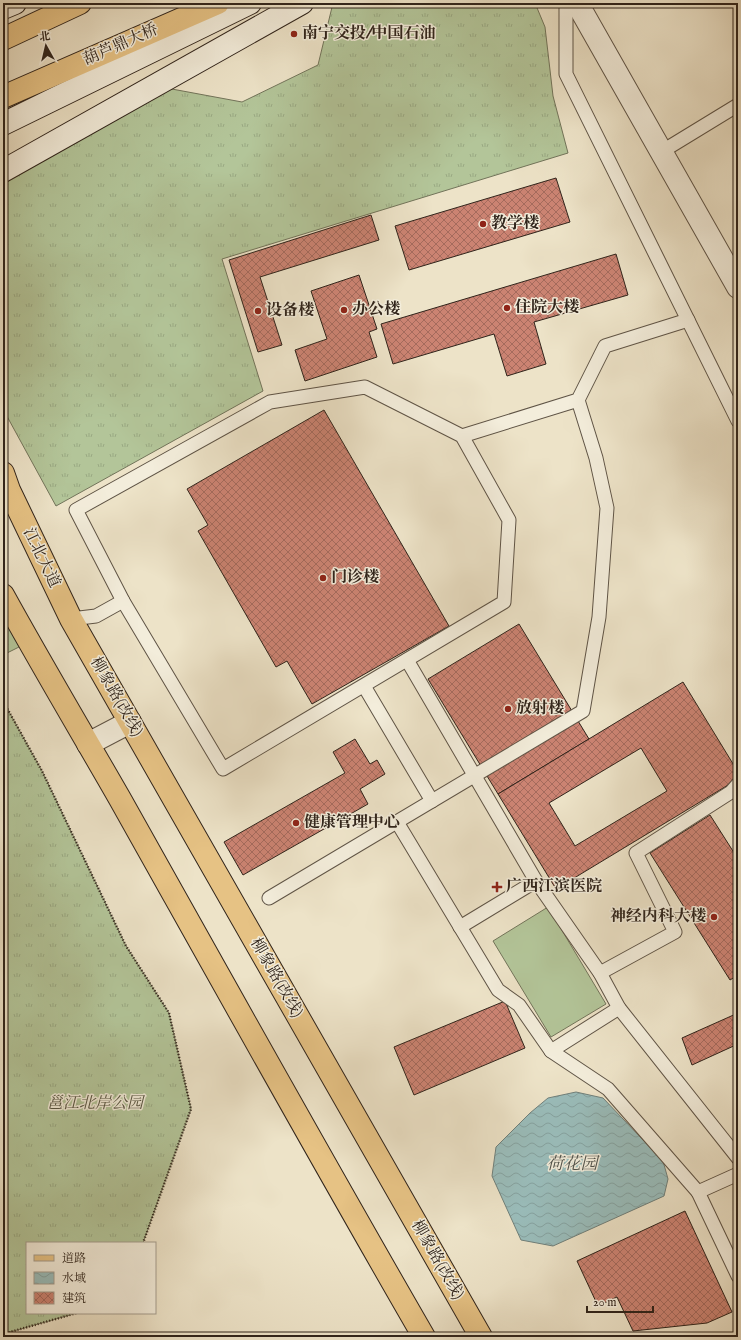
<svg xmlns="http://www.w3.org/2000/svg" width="741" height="1340" font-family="'IM FELL English','Noto Serif SC',serif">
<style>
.grass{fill:url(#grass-tufts);stroke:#72745a}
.garden{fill:#b3c599;stroke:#72745a}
.water{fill:url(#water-waves);stroke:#70807b}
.building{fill:url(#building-cross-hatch);stroke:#30241b;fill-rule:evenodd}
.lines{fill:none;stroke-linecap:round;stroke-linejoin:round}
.lane-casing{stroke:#5f5446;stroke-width:15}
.street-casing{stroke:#5f5446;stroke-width:24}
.secondary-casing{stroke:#30241b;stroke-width:24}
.primary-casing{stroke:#30241b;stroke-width:24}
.highway-casing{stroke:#30241b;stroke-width:24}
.path{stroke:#30241b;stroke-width:2.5;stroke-dasharray:1 2;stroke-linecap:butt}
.lane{stroke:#f3eddb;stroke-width:13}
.street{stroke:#f3eddb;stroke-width:22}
.secondary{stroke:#f3eddb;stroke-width:22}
.primary{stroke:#e6c284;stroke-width:22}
.highway{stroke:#e6c284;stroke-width:22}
.poi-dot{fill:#8f2418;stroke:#f3eddb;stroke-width:1.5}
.labels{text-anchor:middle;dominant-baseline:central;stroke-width:3;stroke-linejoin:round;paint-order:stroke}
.poi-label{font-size:16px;font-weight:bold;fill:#30241b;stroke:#f3eddb;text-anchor:start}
.street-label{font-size:16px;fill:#30241b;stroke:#f3eddb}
.park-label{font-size:16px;font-style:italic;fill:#575441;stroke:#f3eddb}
.water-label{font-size:17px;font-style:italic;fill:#50524b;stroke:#f3eddb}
</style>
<defs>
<pattern id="grass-tufts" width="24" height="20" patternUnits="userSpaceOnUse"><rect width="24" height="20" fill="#b3c599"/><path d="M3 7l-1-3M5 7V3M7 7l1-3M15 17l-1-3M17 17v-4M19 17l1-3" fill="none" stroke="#9aa983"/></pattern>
<pattern id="water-waves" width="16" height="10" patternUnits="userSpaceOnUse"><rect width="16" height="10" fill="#9abdbb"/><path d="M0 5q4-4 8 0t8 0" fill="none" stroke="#85a2a0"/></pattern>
<pattern id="building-cross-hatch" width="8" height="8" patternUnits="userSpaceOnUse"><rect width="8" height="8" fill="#cb8372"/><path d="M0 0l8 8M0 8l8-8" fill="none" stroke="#a56b5d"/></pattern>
</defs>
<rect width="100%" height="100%" fill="#ede3c8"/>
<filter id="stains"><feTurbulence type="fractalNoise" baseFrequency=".005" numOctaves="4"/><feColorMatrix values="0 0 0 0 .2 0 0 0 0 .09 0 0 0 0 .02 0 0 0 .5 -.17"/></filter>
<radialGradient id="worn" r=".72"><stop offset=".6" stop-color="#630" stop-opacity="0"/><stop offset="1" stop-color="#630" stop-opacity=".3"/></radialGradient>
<g class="grass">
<path d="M333,3H535L545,27L553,96L568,153L222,259L263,391L56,506L3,409V172L161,87L242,102L318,65Z"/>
<path d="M3,595L29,642L3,655Z"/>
<path d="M3,701L42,771L126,946L169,1013L191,1109L143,1243H27V1313H77L3,1334Z"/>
</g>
<path class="garden" d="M548,907L606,1004L551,1037L493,941Z"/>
<path class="water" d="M576,1092L603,1098L663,1161L668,1179L664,1196L553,1246L521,1240L492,1176L496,1147L530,1113L548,1098Z"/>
<g class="building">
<path d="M556,178L570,222L409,270L395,226Z"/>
<path d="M371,215L379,240L260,277L282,345L258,352L229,260Z"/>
<path d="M616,254L628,295L534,322L546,364L507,376L494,334L393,364L381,324Z"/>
<path d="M359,275L377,329L369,332L377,357L305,381L295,350L327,339L311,291Z"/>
<path d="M324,410L449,626L312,704L287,661L276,667L198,531L208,525L187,489Z"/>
<path d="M519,624L589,739L498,794L428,679Z"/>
<path d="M683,682L738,772V779L556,889L498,794ZM641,748L667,791L575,846L549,803Z"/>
<path d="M355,739L370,764L377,760L385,774L360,789L368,804L243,875L224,842L345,773L333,752Z"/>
<path d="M710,815L738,859V975L730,980L650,853Z"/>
<path d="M505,1001L525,1048L414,1095L394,1047Z"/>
<path d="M738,1013V1044L692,1065L682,1038Z"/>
<path d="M685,1211L732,1312L707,1323L633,1331L617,1297L598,1306L577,1261Z"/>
</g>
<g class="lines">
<defs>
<g id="lane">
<path d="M566,3V74L738,421"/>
<path d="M661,152L738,105"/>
<path d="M365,387L462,436L509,520L504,602L223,769L123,601L76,510L270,402Z"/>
<path d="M462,436L578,400L605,346L688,320"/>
<path d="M71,619L96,616L123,601"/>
<path d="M407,660L536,881L600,973L619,1008L738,1158"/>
<path d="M364,686L432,801"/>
<path d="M397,822L498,990L519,1005L551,1051L608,1089L698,1192L738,1174"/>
<path d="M269,898L583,711L599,617L607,508L596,458L578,400"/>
<path d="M460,927L536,881"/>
<path d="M600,973L675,932L636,853L731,792L738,784"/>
<path d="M551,1051L619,1008"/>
<path d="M698,1192L738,1276"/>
</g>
<g id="street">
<path d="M577,3L738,287"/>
<path d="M88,744L130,722"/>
</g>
<g id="secondary">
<path d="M3,8L15,3"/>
<path d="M3,124L250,3"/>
<path d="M3,171L302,3"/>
</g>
<g id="primary">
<path d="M3,473L9,490L71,619L481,1337"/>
<path d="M3,595C41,664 81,731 120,799C221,979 321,1159 424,1337"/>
</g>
<g id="highway">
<path d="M3,39L80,3"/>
<path d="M3,97L218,3"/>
</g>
</defs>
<use href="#lane" class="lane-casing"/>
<use href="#street" class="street-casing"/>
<use href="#secondary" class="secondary-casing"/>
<use href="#primary" class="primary-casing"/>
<use href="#highway" class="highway-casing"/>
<g class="path">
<path d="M3,701L42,771L126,946L169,1013L191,1109L143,1243"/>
<path d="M3,1334L77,1313"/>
</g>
<use href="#lane" class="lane"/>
<use href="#street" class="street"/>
<use href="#secondary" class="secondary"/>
<use href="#primary" class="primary"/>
<use href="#highway" class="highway"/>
</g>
<g class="poi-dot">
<circle cx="294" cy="34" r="4"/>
<circle cx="483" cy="224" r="4"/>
<circle cx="507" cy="308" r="4"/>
<circle cx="344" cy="310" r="4"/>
<circle cx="258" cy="311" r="4"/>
<circle cx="323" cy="578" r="4"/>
<circle cx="508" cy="709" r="4"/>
<circle cx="296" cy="823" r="4"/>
<path d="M495 881h4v4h4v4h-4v4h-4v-4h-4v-4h4z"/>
<circle cx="714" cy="917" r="4"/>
</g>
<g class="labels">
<g class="poi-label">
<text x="302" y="34">南宁交投/中国石油</text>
<text x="491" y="224">教学楼</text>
<text x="515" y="308">住院大楼</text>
<text x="352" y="310">办公楼</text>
<text x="266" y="311">设备楼</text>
<text x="331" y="578">门诊楼</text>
<text x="516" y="709">放射楼</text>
<text x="304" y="823">健康管理中心</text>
<text x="506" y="887">广西江滨医院</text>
<text x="706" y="917" text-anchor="end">神经内科大楼</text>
</g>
<g class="street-label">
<text transform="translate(121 45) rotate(-24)">葫芦鼎大桥</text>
<text transform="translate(41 558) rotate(64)">江北大道</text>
<text transform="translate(116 697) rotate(60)">柳象路(改线)</text>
<text transform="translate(276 978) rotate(60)">柳象路(改线)</text>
<text transform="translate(437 1260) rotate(60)">柳象路(改线)</text>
</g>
<g class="park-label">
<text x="95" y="1104">邕江北岸公园</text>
</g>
<g class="water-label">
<text x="572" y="1164">荷花园</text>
</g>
</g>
<rect width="741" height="1340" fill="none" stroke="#ede3c8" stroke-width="16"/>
<rect x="4" y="4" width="733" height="1332" fill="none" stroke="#30241b" stroke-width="2"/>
<rect x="8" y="8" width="725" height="1324" fill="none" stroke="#30241b"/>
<rect x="26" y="1242" width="130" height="72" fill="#f3eddb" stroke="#a59d8e"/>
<rect x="34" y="1255" width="20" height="6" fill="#e6c284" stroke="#a59d8e"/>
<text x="62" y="1262" font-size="12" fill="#30241b">道路</text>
<rect x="34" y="1272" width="20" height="12" fill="url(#water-waves)" stroke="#a59d8e"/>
<text x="62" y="1282" font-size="12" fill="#30241b">水域</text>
<rect x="34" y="1292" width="20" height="12" fill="url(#building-cross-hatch)" stroke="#a59d8e"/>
<text x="62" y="1302" font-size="12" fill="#30241b">建筑</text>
<g transform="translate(46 46) rotate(352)" stroke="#f3eddb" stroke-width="3" paint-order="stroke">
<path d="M0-3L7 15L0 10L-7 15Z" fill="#30241b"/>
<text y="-6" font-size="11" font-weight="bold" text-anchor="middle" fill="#30241b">北</text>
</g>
<path d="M587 1306v6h66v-6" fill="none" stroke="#30241b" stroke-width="2"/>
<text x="593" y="1306" font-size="12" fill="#30241b" stroke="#f3eddb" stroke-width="3" paint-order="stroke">20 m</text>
<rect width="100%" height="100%" filter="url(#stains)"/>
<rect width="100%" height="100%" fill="url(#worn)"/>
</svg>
